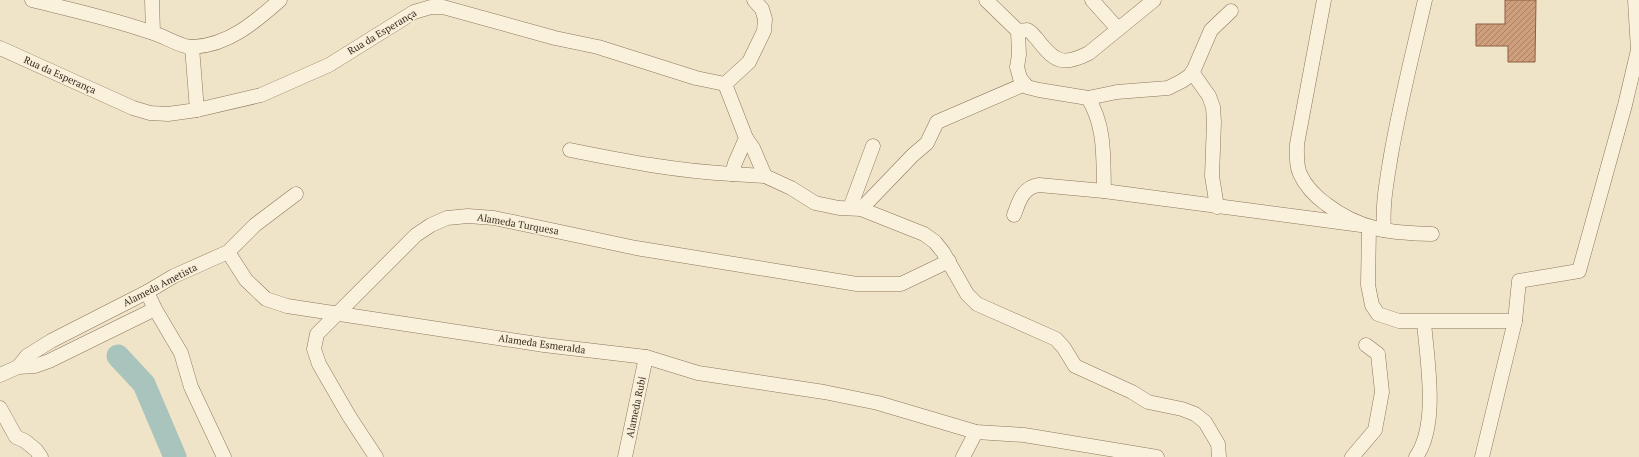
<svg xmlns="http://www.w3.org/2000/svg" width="1639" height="457" font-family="'PT Serif',serif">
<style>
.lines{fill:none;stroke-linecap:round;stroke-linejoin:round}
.river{stroke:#a9c4bc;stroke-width:23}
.building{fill:url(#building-hatch);stroke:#8d5f41}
.minor-casing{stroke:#8d765c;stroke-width:15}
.minor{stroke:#faf1dc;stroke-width:14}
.labels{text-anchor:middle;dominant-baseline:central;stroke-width:3;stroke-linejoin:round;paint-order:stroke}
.street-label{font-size:10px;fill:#3d2e20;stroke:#f7eed8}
</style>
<defs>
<pattern id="building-hatch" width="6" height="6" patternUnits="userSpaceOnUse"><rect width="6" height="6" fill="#cf9f7d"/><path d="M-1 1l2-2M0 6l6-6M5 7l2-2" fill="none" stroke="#a98266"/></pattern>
</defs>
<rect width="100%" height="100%" fill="#f0e4c8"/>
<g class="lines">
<path class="river" d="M118,356L144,384L175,457"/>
</g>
<path class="building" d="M1505,0H1536L1535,62H1508V46H1476V24H1505Z"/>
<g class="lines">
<defs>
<g id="minor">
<path d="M32,0C72,10 114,19 153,33C164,36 183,48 193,47C229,45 255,22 280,0"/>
<path d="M152,0L153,32"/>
<path d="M986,0L1018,31L1019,55L1017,67L1020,78L1027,87L1039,90L1088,98C1106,127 1103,159 1104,191"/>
<path d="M1092,0L1118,29"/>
<path d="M1324,0L1297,144C1297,155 1296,165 1300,174C1306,187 1315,196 1326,204C1360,230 1390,233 1432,234"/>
<path d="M1018,31C1021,31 1025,30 1027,30C1031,31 1034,36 1037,39C1054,61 1062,67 1089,53L1154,0"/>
<path d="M192,47L197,110"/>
<path d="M0,48L133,108L150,113L168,114L197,110L261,95L329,65L414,12L431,7H443L555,38L598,47L696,78L725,84L749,62L764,31L765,19L762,9L754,0"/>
<path d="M1192,72L1209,96L1213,107L1214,122L1212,176L1217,207"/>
<path d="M1088,98L1117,92L1168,88L1182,81L1192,74L1211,30L1231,11"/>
<path d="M746,138L753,148L765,176"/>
<path d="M570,150C624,161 677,171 732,174L735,163L746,138L725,84"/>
<path d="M732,174L765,176L791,188L815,203L839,208L861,209L924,234L935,242L943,252L967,294L977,304L1056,339L1064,348L1075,366L1132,392L1148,402L1182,409L1195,414L1205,422L1218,444L1219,457"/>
<path d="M850,208L873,146"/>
<path d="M861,209L913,155L927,143L937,122L1025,84"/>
<path d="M1014,215C1019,201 1023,187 1039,185L1104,191L1361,225"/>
<path d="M1369,227L1368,285L1372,305L1378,314L1399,321H1515"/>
<path d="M1384,230C1382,204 1387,180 1391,155C1400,103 1413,52 1425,0"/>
<path d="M228,252L246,280L266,299L287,306L544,345L646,357L698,373L824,392L878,403L976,432L1024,435L1157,457"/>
<path d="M147,292L155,309L181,353L191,387L224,457"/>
<path d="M18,367L35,366L49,361L155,309"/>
<path d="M0,375L18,367L27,356L51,341L147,292L174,276L228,252L255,225L296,194"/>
<path d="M0,408L16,437L25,441L36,450L41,457"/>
<path d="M376,457L349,416L319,364L314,349L317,334L416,235L431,225L447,218L468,216L494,218L636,248L857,284H901L949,261"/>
<path d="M625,457L646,357"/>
<path d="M963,457L976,432"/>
<path d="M1352,457L1375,430L1382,392L1378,354L1366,345"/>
<path d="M1416,457C1439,424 1427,361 1424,322"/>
<path d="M1482,457L1515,321L1519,281L1579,271L1625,105L1638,50L1635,0"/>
</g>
</defs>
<use href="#minor" class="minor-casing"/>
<use href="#minor" class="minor"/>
</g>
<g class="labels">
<g class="street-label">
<text transform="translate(382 32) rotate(-31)">Rua da Esperança</text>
<text transform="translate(60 75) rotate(24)">Rua da Esperança</text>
<text transform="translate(518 224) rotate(10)">Alameda Turquesa</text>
<text transform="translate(160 285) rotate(-27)">Alameda Ametista</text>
<text transform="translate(542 344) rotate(8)">Alameda Esmeralda</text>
<text transform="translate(636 407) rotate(-78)">Alameda Rubi</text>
</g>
</g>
</svg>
